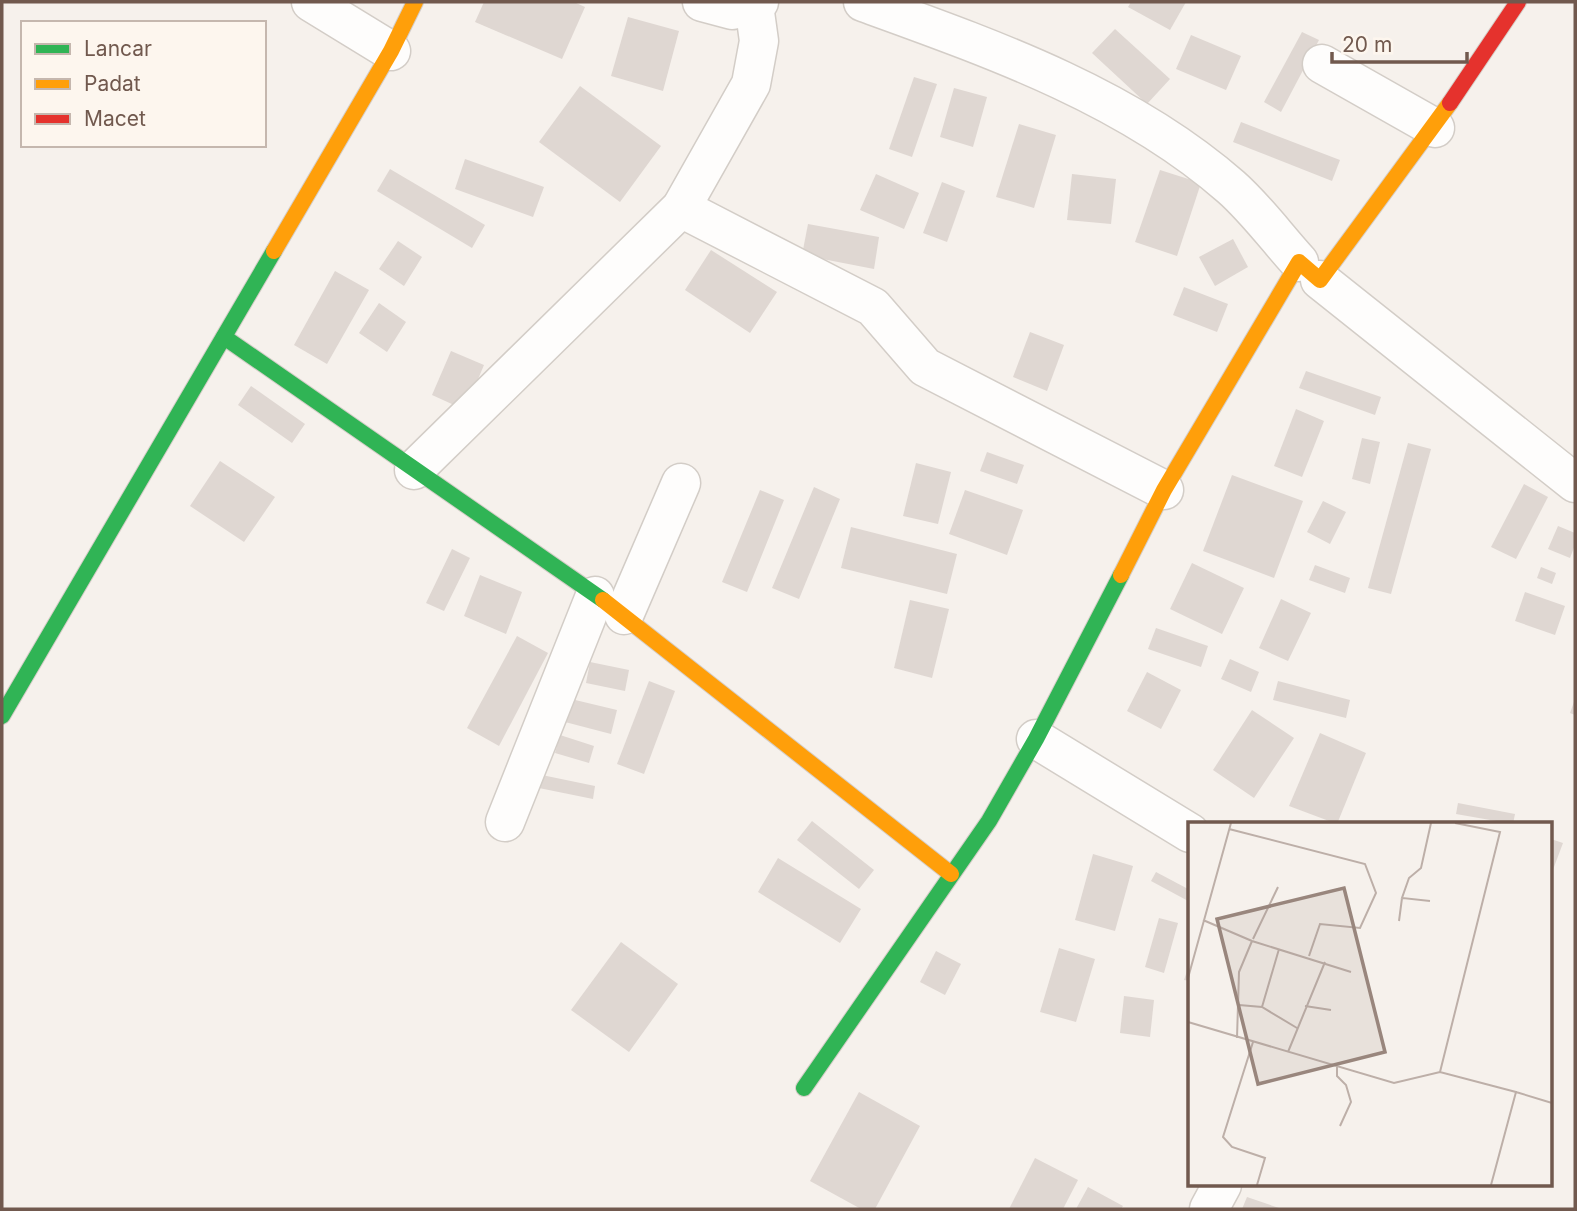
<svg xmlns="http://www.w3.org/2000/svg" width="1577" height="1211" font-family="Inter,sans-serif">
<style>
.building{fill:#dfd7d2}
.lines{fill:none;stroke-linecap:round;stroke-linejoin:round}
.street-casing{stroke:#d3cdc7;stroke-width:41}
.fast-casing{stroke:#d5cec8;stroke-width:18}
.slow-casing{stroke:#d5cec8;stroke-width:18}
.jam-casing{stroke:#d5cec8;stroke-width:18}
.street{stroke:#fefdfc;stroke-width:38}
.fast{stroke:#30b455;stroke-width:16}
.slow{stroke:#ff9f0a;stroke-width:16}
.jam{stroke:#e5322d;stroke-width:16}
.inset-road{fill:none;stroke:#bdafa8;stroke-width:2}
.view{fill:#99867d;fill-opacity:0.15;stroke:#99867d;stroke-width:3.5}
.inset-edge{fill:none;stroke:#71594e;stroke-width:3.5}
</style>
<rect width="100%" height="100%" fill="#f6f1ec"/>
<g class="building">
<path d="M484,2H574L585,7L562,59L475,22Z"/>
<path d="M1131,2H1186L1170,30L1128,7Z"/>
<path d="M628,17L679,31L663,91L611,76Z"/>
<path d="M1115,29L1170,79L1147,104L1092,53Z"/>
<path d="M1302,32L1319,40L1281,112L1264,102Z"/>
<path d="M1191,35L1241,56L1226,90L1176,69Z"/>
<path d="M914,77L937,84L912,157L889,149Z"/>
<path d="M580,86L661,146L620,202L539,142Z"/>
<path d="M954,88L987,97L973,147L940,137Z"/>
<path d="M1241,122L1340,160L1332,181L1233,142Z"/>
<path d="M1019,124L1056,135L1034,208L996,197Z"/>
<path d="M465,159L544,187L533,217L455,189Z"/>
<path d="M390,169L485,225L472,248L377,191Z"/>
<path d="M1160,170L1201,183L1177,256L1135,242Z"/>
<path d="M876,174L919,193L904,229L860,210Z"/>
<path d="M1072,174L1116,179L1111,224L1067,220Z"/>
<path d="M942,182L965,191L947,242L923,233Z"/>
<path d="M808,224L879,237L874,269L802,255Z"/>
<path d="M1233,239L1248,267L1215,286L1199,257Z"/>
<path d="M398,241L422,257L404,286L379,269Z"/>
<path d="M711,250L777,292L750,333L685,290Z"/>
<path d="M335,271L369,290L327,364L294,345Z"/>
<path d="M1184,287L1228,304L1217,332L1173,315Z"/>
<path d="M379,303L406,322L387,352L359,333Z"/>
<path d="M1030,332L1064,345L1047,391L1013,377Z"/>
<path d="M451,351L484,365L465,410L432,395Z"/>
<path d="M1306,371L1381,397L1375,415L1299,388Z"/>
<path d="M251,386L305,424L292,443L238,405Z"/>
<path d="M1296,409L1324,421L1302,477L1274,466Z"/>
<path d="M1362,438L1380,442L1370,484L1352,479Z"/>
<path d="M1408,443L1431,449L1391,594L1368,588Z"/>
<path d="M987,452L1024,465L1017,484L980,471Z"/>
<path d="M220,461L275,497L244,542L190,506Z"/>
<path d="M916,463L951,472L938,524L903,516Z"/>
<path d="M1232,475L1303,501L1274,578L1203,551Z"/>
<path d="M1524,484L1548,497L1516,559L1491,547Z"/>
<path d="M814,487L840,499L799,599L772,588Z"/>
<path d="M760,490L784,500L747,592L722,582Z"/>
<path d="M965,490L1023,510L1007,555L949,534Z"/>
<path d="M1323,501L1346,512L1330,544L1307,532Z"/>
<path d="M1558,526L1575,533V545L1570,558L1548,549Z"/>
<path d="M851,527L957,554L947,594L841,568Z"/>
<path d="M452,549L470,558L444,611L426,603Z"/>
<path d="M1192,563L1244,588L1222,634L1170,609Z"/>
<path d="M1315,565L1350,578L1345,593L1309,580Z"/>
<path d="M1541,567L1556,573L1552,584L1537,578Z"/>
<path d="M480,575L522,592L506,634L464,616Z"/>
<path d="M1525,592L1565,606L1555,635L1515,621Z"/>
<path d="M1281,599L1311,613L1288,661L1259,648Z"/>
<path d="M910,600L949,609L932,678L894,668Z"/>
<path d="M1156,628L1208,646L1201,667L1148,649Z"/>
<path d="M517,636L548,653L499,746L467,728Z"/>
<path d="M1230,659L1259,672L1251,692L1221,679Z"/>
<path d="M590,662L629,670L625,691L586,683Z"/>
<path d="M1147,672L1181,690L1161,729L1127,711Z"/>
<path d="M649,681L675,691L644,774L617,764Z"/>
<path d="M1278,681L1350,700L1346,718L1273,700Z"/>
<path d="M571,699L617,710L611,734L565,722Z"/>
<path d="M1575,699V715L1570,713Z"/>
<path d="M1252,710L1294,738L1254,798L1213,770Z"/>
<path d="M1320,733L1366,753L1337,824L1289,806Z"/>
<path d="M560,735L594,746L589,763L555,753Z"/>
<path d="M537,774L595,786L593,799L534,787Z"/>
<path d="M1458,803L1515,814L1513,824L1456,814Z"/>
<path d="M812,821L874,870L859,889L797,840Z"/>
<path d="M1551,839L1563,843L1551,875Z"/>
<path d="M1093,854L1133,866L1115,931L1075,920Z"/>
<path d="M778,858L861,909L840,943L758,892Z"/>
<path d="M1156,872L1190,890V902L1151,881Z"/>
<path d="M1159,918L1178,923L1164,973L1145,967Z"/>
<path d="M621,942L678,984L629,1052L571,1010Z"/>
<path d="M1059,948L1095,959L1076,1022L1040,1012Z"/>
<path d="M936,951L961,964L945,995L920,982Z"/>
<path d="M1190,962V981L1184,980Z"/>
<path d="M1124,996L1154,1000L1150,1037L1120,1033Z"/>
<path d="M859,1092L920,1126L875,1209H861L810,1181Z"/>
<path d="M1035,1158L1078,1180L1063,1209H1009Z"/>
<path d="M1088,1187L1123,1206L1121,1209H1076Z"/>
<path d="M1247,1197L1282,1209H1242Z"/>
</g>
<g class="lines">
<defs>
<g id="street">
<path d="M311,2L391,51"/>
<path d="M702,2L732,10L759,2"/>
<path d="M863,2C993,49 1127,96 1231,187C1256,209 1277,238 1299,262"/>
<path d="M1322,64L1435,128"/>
<path d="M681,208L873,307L925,367L1164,490"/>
<path d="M1320,280L1575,483"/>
<path d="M414,470L681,208L751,84L759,41L754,5"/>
<path d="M624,615L681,483"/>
<path d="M1036,739L1190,833"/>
<path d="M505,822L595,596"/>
<path d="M1209,1209L1222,1185"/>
</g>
<g id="fast">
<path d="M224,337L603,600"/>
<path d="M2,716L274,251"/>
<path d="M804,1088L989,821L1036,739L1121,575"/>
</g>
<g id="slow">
<path d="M274,251L391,51L415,2"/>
<path d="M1121,575L1164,490L1299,262L1320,280L1450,103"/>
<path d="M603,600L951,874"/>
</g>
<path id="jam" d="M1450,103L1518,2"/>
</defs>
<use href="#street" class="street-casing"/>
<use href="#fast" class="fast-casing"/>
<use href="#slow" class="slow-casing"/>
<use href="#jam" class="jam-casing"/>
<use href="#street" class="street"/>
<use href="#fast" class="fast"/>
<use href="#slow" class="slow"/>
<use href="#jam" class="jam"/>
</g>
<g transform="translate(1188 822)">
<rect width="364" height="364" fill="#f6f1ec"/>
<path class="inset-road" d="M41,7L177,42L188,71L172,106L132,102L121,134M242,79L214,76L221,56L233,46L243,1M15,98L64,119L163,150M211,99L214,76M65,117L90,65M0,156L43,1M51,183L74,185L109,206M117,184L143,188M74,185L91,127M0,200L206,261L252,250L328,270L303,363M49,216L51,150L64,119M65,220L35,315L44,325L77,336L69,363M100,230L137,140M149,244V254L158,263L163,280L152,304M252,250L312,10L267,1M328,270L364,281"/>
<path class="view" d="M156,66L197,230L70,262L29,97Z"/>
<rect width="364" height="364" class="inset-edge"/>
</g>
<rect width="1577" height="1211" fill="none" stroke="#71594e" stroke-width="7"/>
<rect x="21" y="21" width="245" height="126" fill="#fdf6ee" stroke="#c5b7ae" stroke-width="2"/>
<rect x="35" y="44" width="35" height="10" fill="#30b455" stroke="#c5b7ae" stroke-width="2"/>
<text x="84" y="56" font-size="21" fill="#71594e">Lancar</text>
<rect x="35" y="79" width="35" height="10" fill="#ff9f0a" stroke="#c5b7ae" stroke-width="2"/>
<text x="84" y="91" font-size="21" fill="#71594e">Padat</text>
<rect x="35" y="114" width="35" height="10" fill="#e5322d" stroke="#c5b7ae" stroke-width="2"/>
<text x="84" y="126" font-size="21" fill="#71594e">Macet</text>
<path d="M1332 52v10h135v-10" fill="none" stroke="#71594e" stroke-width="3.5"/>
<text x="1342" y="52" font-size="21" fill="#71594e" stroke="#fdf6ee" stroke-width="5" paint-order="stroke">20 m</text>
</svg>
